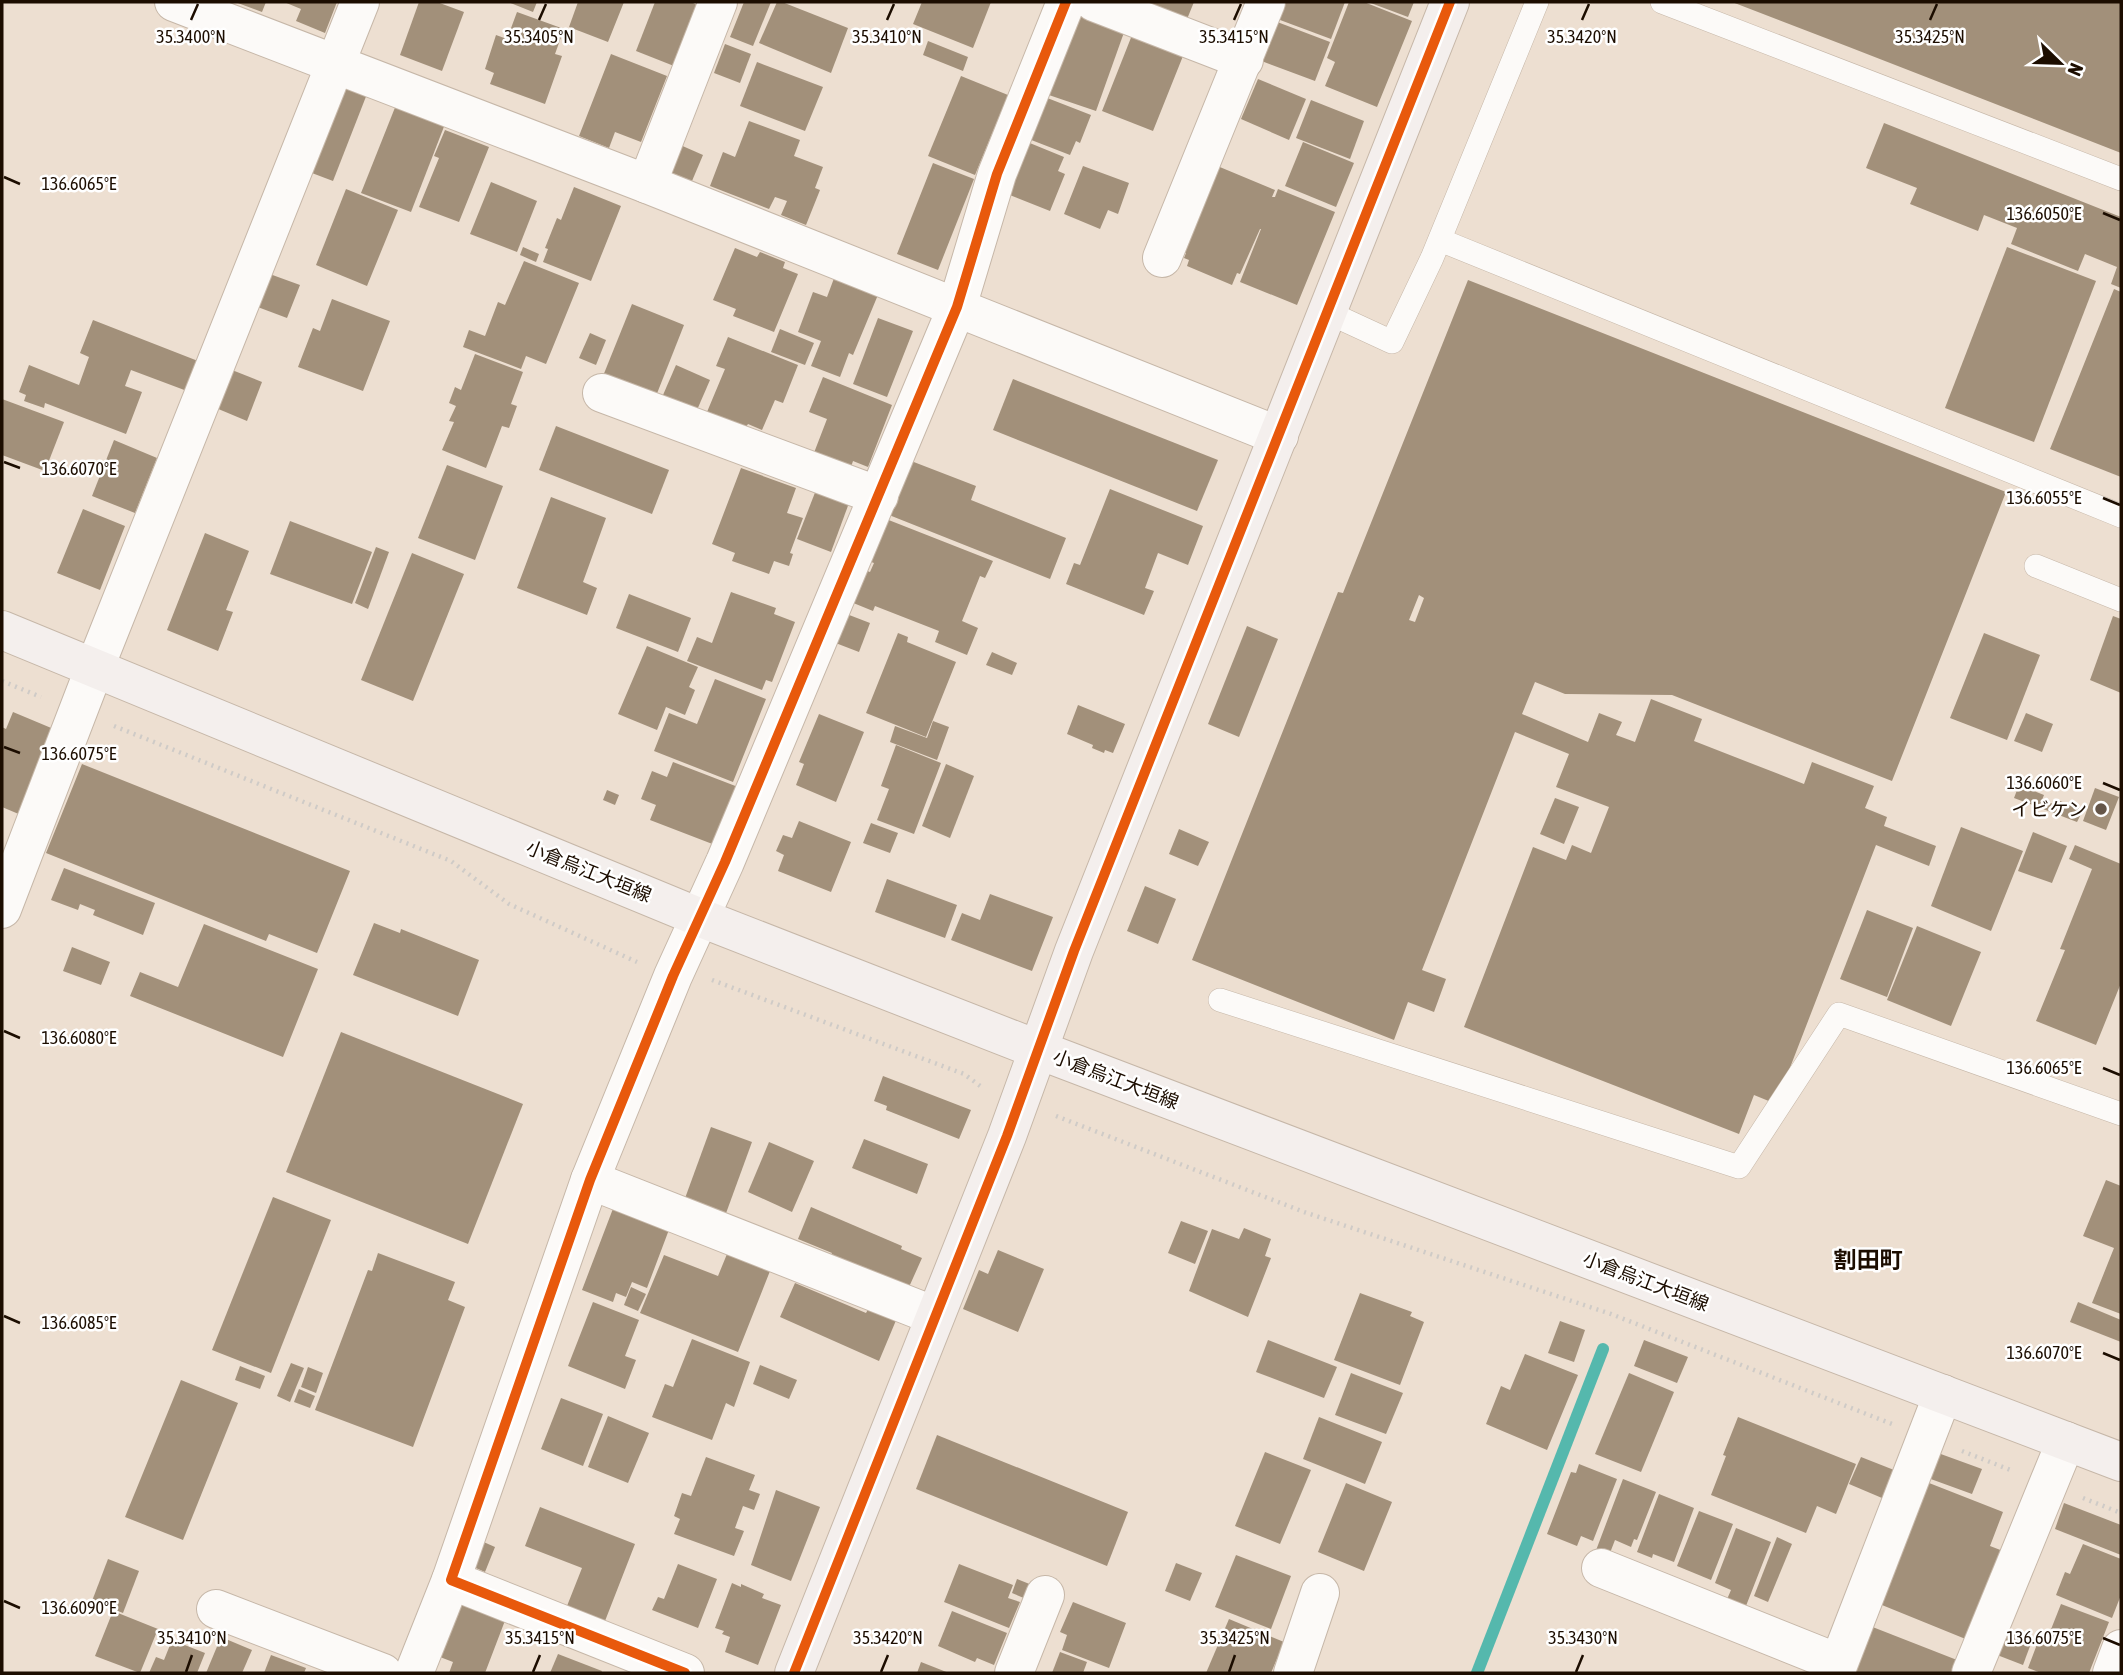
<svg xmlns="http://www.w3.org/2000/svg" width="2123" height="1675" font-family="'Asap Condensed','Noto Sans JP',sans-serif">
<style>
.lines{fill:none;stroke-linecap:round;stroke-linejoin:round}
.stream{stroke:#55b8ad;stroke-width:12}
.building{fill:#a2907a;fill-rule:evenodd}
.lane-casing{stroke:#c6b7a8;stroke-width:24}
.street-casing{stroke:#c6b7a8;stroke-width:40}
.secondary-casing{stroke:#c6b7a8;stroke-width:40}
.path{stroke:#cfcbc7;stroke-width:4.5;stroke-dasharray:2 5;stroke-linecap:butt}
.lane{stroke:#fcfaf8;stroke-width:23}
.street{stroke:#fcfaf8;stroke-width:38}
.secondary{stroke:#f4efed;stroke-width:38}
.cycleway-casing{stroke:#fff;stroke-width:15}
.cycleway{stroke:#e8590c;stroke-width:10}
.ticks{fill:none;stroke:#1c0d00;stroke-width:2.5}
.poi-dot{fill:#655649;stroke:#fff;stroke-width:2.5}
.labels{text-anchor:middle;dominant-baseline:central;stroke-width:5;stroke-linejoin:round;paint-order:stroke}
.poi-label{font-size:19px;fill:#1c0d00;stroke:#fff;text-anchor:end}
.street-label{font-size:19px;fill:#1c0d00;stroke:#fff}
.quarter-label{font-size:23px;font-weight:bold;fill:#1c0d00;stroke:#fff}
.ticks-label{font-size:18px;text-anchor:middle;fill:#1c0d00;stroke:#fff;stroke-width:5;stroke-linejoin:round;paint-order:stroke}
</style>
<rect width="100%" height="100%" fill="#eddfd1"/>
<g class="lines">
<path class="stream" d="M1477,1673L1603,1349"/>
</g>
<g class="building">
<path d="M235,2H266L262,12Z"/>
<path d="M284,2H337L325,33L296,21L301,9Z"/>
<path d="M419,2H437L464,12L442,71L400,55Z"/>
<path d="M508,2H537L533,12Z"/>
<path d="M578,2H624L608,42L569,27Z"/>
<path d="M655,2H691L697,5L674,66L636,51Z"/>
<path d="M744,2H771L753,46L730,37Z"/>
<path d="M777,2H782L848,28L831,73L759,43Z"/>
<path d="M922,2H991L973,48L913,24Z"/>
<path d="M1137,2H1194L1183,29Z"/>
<path d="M1272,2H1345L1331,39L1267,15Z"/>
<path d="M1349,2H1364L1412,21L1377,107L1325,86L1335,62L1327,58Z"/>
<path d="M1368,2H1414L1408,17Z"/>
<path d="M1732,2H2121V153L1849,47Z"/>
<path d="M1072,4L1127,24L1096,111L1040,92Z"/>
<path d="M517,12L564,29L555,54L562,56L545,104L490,84L494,73L485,69L496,35L507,39Z"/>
<path d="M1267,18L1330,42L1315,81L1251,57Z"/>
<path d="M1136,25L1187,46L1153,131L1102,111Z"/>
<path d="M928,41L968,57L963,71L923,55Z"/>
<path d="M725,44L751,54L740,83L714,73Z"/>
<path d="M611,54L667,76L641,142L615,132L609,148L579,136Z"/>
<path d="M757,62L823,87L805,131L740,106Z"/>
<path d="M961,76L1008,95L975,175L928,156Z"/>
<path d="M1258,79L1306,99L1289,140L1241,119Z"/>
<path d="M339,83L367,94L333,181L304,170Z"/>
<path d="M1037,94L1091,115L1080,143L1076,141L1070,155L1021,136Z"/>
<path d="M1311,100L1364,121L1350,159L1296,138Z"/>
<path d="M396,105L445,124L411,212L361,193Z"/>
<path d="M749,121L800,140L794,156L823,167L815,188L820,190L806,225L781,215L787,201L775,197L769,209L710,186L723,152L735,157Z"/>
<path d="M1884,123L2121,217V288L2111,284L2117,267L2085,254L2078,271L2011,244L2017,228L1984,215L1978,231L1910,204L1917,188L1866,168Z"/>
<path d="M445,130L489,147L459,222L419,207L439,158L434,156Z"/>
<path d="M1020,139L1064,157L1058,171L1065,174L1050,211L997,190Z"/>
<path d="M1303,142L1354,163L1336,207L1285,186Z"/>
<path d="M678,144L703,155L692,181L667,171Z"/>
<path d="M933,163L974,179L938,270L897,254Z"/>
<path d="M1215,165L1275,190L1272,197H1275L1278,189L1335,212L1297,305L1240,282L1261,229H1260L1240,274L1237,273L1232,285L1187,266L1189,260L1184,258L1186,253L1183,252Z"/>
<path d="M1083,166L1129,183L1118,214L1108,210L1100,229L1064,214Z"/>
<path d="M491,182L537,201L517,252L470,234Z"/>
<path d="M574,187L621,206L591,281L543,262L548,249L545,248L557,218L561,220Z"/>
<path d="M346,189L398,210L367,286L316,265Z"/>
<path d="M523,247L539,254L536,262L520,255Z"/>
<path d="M2007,247L2096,281L2034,442L1945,408Z"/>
<path d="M735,248L757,257L760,252L785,262L783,268L798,274L774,332L733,316L736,309L713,300Z"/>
<path d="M524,261L579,283L546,364L526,356L521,369L463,347L469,330L485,336L498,302L505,305Z"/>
<path d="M267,273L300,285L287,318L255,306Z"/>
<path d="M836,273L880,290L853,355L849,353L840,377L811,366L821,341L798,332L813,292L827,297Z"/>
<path d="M1468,280L2006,492L1892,781L1672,695L1565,694L1535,682L1522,714L1588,742L1599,713L1622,722L1616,735L1635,742L1651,699L1702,719L1694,741L1804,784L1812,762L1874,786L1865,808L1887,817L1884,826L1936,846L1929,866L1876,845L1776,1104L1754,1095L1739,1134L1464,1027L1533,847L1566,860L1572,845L1591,853L1609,807L1556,787L1569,754L1515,732L1422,970L1446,979L1434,1012L1408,1002L1394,1040L1192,960L1338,592L1343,593ZM1419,595L1424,598L1415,622L1409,620Z"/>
<path d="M2114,289L2121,292V477L2050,449Z"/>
<path d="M332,299L390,321L363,391L298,367L313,328L320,331Z"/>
<path d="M632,304L684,325L656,396L603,376Z"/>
<path d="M878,318L913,331L887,397L853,384Z"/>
<path d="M93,320L198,361L187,391L131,370L125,386L142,392L126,434L45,403L44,408L24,401L26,395L19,392L29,365L79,385L89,357L80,353Z"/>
<path d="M780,329L814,343L805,365L771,352Z"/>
<path d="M590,333L606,340L596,365L579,358Z"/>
<path d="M728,337L798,365L783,403L775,400L762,430L748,424L746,427L707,412L725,369L716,366Z"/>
<path d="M475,354L523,372L511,404L517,406L509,428L502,426L486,468L442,450L454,422L449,421L456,406L449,403L455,387L461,390Z"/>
<path d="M676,365L710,380L697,410L663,395Z"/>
<path d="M232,370L262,382L247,421L216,408Z"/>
<path d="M823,377L892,405L868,467L853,461L849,473L812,458L827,419L809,412Z"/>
<path d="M1013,379L1218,460L1197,511L993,430Z"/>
<path d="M2,399L64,422L45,471L2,455Z"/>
<path d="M556,426L669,470L652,514L539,470Z"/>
<path d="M114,440L157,458L135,513L92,496Z"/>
<path d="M906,459L976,486L971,500L1066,538L1050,579L879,511Z"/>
<path d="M447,465L503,486L475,560L418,538Z"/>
<path d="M741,468L796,488L787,513L803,518L790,553L793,554L789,566L774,561L769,574L732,561L735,553L712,544Z"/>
<path d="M1110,489L1203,526L1188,565L1158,553L1145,588L1154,591L1144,615L1066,584L1074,563L1080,565Z"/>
<path d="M816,490L849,503L831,552L797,539Z"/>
<path d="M551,497L606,518L583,582L597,588L587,615L517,588Z"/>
<path d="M83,509L125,526L100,590L57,573Z"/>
<path d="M881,517L993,561L985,578L980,576L962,621L978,628L967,655L935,642L939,631L875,606L873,611L846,600L859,568L870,572L874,563L863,559Z"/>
<path d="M290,521L372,552L352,604L270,574Z"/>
<path d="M205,533L249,551L226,610L233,612L218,651L167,630Z"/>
<path d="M376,547L389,552L368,609L355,603Z"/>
<path d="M412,553L464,574L413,701L361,680Z"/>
<path d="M731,592L776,608L774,614L795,622L772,682L766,680L762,690L687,661L697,637L712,643Z"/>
<path d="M629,594L691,618L678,652L616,628Z"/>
<path d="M844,613L870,623L859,652L833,642Z"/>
<path d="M2113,616L2121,619V693L2090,680Z"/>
<path d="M1247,626L1278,639L1239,737L1208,724Z"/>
<path d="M898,633L908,637L907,642L956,662L926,737L866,713Z"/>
<path d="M1984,633L2040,655L2007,740L1950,718Z"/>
<path d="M647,646L698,667L689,687L695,690L685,715L666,707L657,730L618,714Z"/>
<path d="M992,652L1017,663L1012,675L986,665Z"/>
<path d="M715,679L766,699L733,782L654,751L669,713L697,724Z"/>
<path d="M1078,705L1125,724L1113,753L1105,750L1104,753L1092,748L1093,745L1067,734Z"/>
<path d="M13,712L56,730L21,815L2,807V727L6,729Z"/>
<path d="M2026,713L2053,724L2042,752L2014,741Z"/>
<path d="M819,714L864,732L836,802L796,785L804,764L799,762Z"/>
<path d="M933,721L949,727L937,760L890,742L895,726L927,738Z"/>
<path d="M896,745L941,763L914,834L877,820L889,789L881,786Z"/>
<path d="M673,762L738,787L715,845L650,820L656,805L641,799L652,771L667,777Z"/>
<path d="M82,764L350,871L317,953L269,934L266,941L46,853Z"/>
<path d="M946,764L974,776L950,838L922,826Z"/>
<path d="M2019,785L2044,795L2042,800L2059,806L2060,801L2083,810L2077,822L2014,798Z"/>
<path d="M2095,788L2119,797L2106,830L2083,821Z"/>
<path d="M607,790L619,795L615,805L603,800Z"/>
<path d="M1555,798L1579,807L1564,844L1540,834Z"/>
<path d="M799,821L851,842L831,892L778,871L784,855L776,851L783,835L792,838Z"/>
<path d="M871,823L898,833L890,853L863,843Z"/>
<path d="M1961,827L2023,851L1991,931L1931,906Z"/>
<path d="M1179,829L1209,842L1198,866L1169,854Z"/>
<path d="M2033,832L2067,846L2052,883L2018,871Z"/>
<path d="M2075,845L2121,864V983L2096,1045L2036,1021L2065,950L2060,949L2092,869L2069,859Z"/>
<path d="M64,868L155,903L143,935L93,915L95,910L80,904L78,910L51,900Z"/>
<path d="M887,879L957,905L945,938L875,912Z"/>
<path d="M1145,886L1176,899L1158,944L1127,931Z"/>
<path d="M990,894L1053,917L1032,971L951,940L962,913L980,920Z"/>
<path d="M1867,910L1913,928L1887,997L1840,979Z"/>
<path d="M374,923L400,933L401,929L479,960L458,1016L353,975Z"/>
<path d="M204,924L318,969L283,1057L130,996L140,972L178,987Z"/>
<path d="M1917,926L1981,952L1951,1026L1887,1000Z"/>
<path d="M72,947L110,962L101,985L63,971Z"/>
<path d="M341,1032L523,1104L468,1244L286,1172Z"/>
<path d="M883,1076L971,1110L959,1139L886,1110L887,1106L874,1101Z"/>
<path d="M711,1127L752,1142L725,1216L684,1201Z"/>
<path d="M864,1139L928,1164L917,1194L852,1168Z"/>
<path d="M769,1142L814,1161L792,1212L748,1192Z"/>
<path d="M2106,1180L2121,1186V1314L2092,1303L2114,1248L2083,1236Z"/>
<path d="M273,1197L331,1220L271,1373L212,1350Z"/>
<path d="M614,1206L670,1227L647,1288L632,1282L626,1297L616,1293L613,1302L582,1290Z"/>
<path d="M811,1207L902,1246L901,1249L922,1258L905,1296L826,1266L832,1253L798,1239Z"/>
<path d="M1181,1221L1208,1231L1195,1264L1168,1253Z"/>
<path d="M1244,1228L1271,1239L1265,1256L1271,1258L1248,1317L1189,1291L1212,1229L1239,1239Z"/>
<path d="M998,1250L1044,1269L1018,1332L963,1309L979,1270L988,1274Z"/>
<path d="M378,1253L455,1282L448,1300L465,1307L413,1447L315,1410L368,1270L372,1271Z"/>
<path d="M727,1254L770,1271L738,1352L640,1313L664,1255L718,1276Z"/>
<path d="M795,1283L866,1313L870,1306L897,1318L879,1361L780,1317Z"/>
<path d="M631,1287L646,1294L638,1311L624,1305Z"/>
<path d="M1360,1293L1412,1312L1410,1316L1424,1322L1400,1385L1334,1360Z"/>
<path d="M593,1302L639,1320L625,1356L636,1360L625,1389L568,1366Z"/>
<path d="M2078,1302L2121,1320V1342L2070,1322Z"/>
<path d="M1560,1321L1585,1330L1574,1362L1548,1353Z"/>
<path d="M692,1339L750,1362L734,1407L726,1403L712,1440L652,1417L665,1384L673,1387Z"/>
<path d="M1268,1340L1337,1367L1324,1398L1256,1372Z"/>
<path d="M1644,1340L1688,1357L1677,1383L1634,1366Z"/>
<path d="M1525,1354L1578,1375L1547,1450L1486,1424L1501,1386L1510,1390Z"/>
<path d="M291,1363L304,1368L290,1402L277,1396Z"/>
<path d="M760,1365L797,1380L789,1399L753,1384Z"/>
<path d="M240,1366L265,1376L260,1389L235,1380Z"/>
<path d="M308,1367L323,1373L316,1393L301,1387Z"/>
<path d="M1351,1373L1403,1393L1386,1434L1335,1415Z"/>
<path d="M1629,1373L1674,1392L1641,1472L1595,1454Z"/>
<path d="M181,1380L238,1403L183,1540L125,1517Z"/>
<path d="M299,1389L315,1396L310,1408L294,1402Z"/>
<path d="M561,1398L603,1414L583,1466L541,1449Z"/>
<path d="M608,1416L649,1433L628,1483L588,1467Z"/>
<path d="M1319,1417L1382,1442L1365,1484L1303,1459Z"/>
<path d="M1738,1417L1856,1464L1836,1514L1817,1506L1806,1533L1711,1495L1726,1456L1723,1455Z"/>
<path d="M937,1435L1128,1512L1107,1566L916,1489Z"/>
<path d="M1265,1452L1311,1470L1280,1544L1235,1526Z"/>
<path d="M1938,1453L1982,1469L1972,1494L1928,1478Z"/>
<path d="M706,1457L755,1475L749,1490L760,1494L754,1510L743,1506L735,1528L744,1531L734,1556L674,1534L680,1519L674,1516L682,1493L691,1496Z"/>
<path d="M1861,1457L1894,1470L1882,1498L1849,1484Z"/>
<path d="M1579,1464L1617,1479L1593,1541L1581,1536L1577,1546L1547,1534L1571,1472L1576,1473Z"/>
<path d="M1623,1479L1656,1492L1637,1540L1634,1539L1631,1547L1615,1540L1608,1558L1595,1553Z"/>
<path d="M1924,1481L2003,1512L1990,1546L2003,1551L1968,1640L1877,1603Z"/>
<path d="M1346,1483L1392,1502L1364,1571L1318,1552Z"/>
<path d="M776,1490L820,1507L791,1581L751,1565Z"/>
<path d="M1659,1494L1694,1508L1674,1562L1653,1554L1652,1558L1637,1552Z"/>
<path d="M2064,1503L2121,1525V1555L2055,1529Z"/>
<path d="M540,1507L635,1544L605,1621L567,1606L582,1568L525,1546Z"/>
<path d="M1699,1511L1733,1524L1711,1580L1677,1566Z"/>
<path d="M1736,1528L1771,1542L1744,1611L1725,1604L1731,1590L1715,1583Z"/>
<path d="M1777,1537L1792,1544L1768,1602L1754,1596Z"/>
<path d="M479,1540L495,1547L485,1572L469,1565Z"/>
<path d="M2083,1544L2121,1559V1595L2112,1618L2056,1595L2065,1572L2070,1574Z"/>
<path d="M1236,1555L1291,1576L1271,1629L1215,1607Z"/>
<path d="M108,1559L139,1571L123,1613L92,1601Z"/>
<path d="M1176,1563L1202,1573L1190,1601L1165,1591Z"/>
<path d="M678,1564L717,1579L698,1628L652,1610L658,1597L664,1599Z"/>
<path d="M959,1564L1013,1585L1008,1598L1020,1602L1009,1628L944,1602Z"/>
<path d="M1017,1579L1032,1585L1026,1599L1012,1593Z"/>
<path d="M732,1583L741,1587V1584L764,1594L762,1598L781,1605L758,1665L725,1652L730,1637L722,1634L724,1631L715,1628Z"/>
<path d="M462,1600L506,1618L485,1673H449L453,1662L440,1657Z"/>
<path d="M1073,1602L1126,1623L1109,1668L1062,1650L1067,1635L1060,1632Z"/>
<path d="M2061,1604L2109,1622L2089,1673H2041L2028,1668L2039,1639L2046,1642Z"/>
<path d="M113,1611L158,1629L140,1673L95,1656Z"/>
<path d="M952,1611L1007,1633L994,1665L977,1658L975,1662L938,1646Z"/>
<path d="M1229,1619L1284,1642L1271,1673H1206Z"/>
<path d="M1870,1626L1957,1660L1952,1673H1854Z"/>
<path d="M2003,1627L2033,1638L2023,1665L1992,1653Z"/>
<path d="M221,1637L252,1650L242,1673H206Z"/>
<path d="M172,1640L205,1653L197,1673H149L156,1657L164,1660Z"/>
<path d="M1060,1652L1087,1662L1083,1673H1052Z"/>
<path d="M558,1654L602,1671L601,1673H550Z"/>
<path d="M271,1655L306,1668L304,1673H264Z"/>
<path d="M921,1662L949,1673H917Z"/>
</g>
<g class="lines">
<defs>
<g id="lane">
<path d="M1662,2L2121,179"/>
<path d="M1440,240L2121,516"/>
<path d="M1327,312L1392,342L1432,258L1537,2"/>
<path d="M2036,566L2121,600"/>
<path d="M1220,1000L1739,1167L1839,1014L2121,1114"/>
</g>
<g id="street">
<path d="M174,2L647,184L1279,436"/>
<path d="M1094,2L1244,60"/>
<path d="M647,184L718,2"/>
<path d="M1162,258L1266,2"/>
<path d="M602,393L879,496"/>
<path d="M2,909L95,667L360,2"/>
<path d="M590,1180L935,1316"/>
<path d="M1601,1568L1838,1663"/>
<path d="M216,1609L383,1673"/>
<path d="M414,1673L451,1580"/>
<path d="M685,1673L451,1580L590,1180L673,976L725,862L957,307L997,174L1066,2"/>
<path d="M1014,1673L1045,1595"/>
<path d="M1293,1673L1320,1593"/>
<path d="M1835,1673L1943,1394"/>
<path d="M1971,1673L2066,1441"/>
<path d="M2112,1673L2121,1649"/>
</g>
<g id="secondary">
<path d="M2,630L701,918L1039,1050L2121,1462"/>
<path d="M794,1673L1007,1136L1074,951L1450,2"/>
</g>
</defs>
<use href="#lane" class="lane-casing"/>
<use href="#street" class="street-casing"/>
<use href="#secondary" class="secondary-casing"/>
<g class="path">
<path d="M2,681L41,697"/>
<path d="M114,726L451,861L509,904L637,962"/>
<path d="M712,980L964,1074L983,1088"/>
<path d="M1056,1116L1304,1212L1611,1314L1892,1424"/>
<path d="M1962,1451L2013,1471"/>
<path d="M2083,1498L2121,1513"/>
</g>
<use href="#lane" class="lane"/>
<use href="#street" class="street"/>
<use href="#secondary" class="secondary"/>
<defs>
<g id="cycleway">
<path d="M685,1673L451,1580L590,1180L673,976L725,862L957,307L997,174L1066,2"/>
<path d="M794,1673L1007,1136L1074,951L1450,2"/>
</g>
</defs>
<use href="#cycleway" class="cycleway-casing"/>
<use href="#cycleway" class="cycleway"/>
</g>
<path class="ticks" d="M191,20L198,4M539,20L546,4M887,20L894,4M1234,20L1241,4M1582,20L1589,4M1930,20L1937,4M4,177L20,184M2103,213L2120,220M4,462L20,468M2103,498L2120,505M4,747L20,753M2103,783L2120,790M4,1031L20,1038M2103,1068L2120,1075M4,1316L20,1323M2103,1353L2120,1360M4,1601L20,1608M2103,1638L2120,1645M186,1672L192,1655M533,1672L540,1655M881,1672L888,1655M1229,1672L1235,1655M1576,1672L1583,1655"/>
<circle class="poi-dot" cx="2101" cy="809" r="7"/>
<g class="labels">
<g class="poi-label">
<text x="2087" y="809">イビケン</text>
</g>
<g class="street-label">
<text transform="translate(589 871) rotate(22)">小倉烏江大垣線</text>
<text transform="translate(1116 1079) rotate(21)">小倉烏江大垣線</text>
<text transform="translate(1646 1281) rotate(21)">小倉烏江大垣線</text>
</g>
<g class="quarter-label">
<text x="1868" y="1260">割田町</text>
</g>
</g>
<g class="ticks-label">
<text x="191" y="43">35.3400°N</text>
<text x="539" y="43">35.3405°N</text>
<text x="887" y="43">35.3410°N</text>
<text x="1234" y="43">35.3415°N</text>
<text x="1582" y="43">35.3420°N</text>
<text x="1930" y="43">35.3425°N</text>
<text x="79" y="190">136.6065°E</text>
<text x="2044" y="220">136.6050°E</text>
<text x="79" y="475">136.6070°E</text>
<text x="2044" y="504">136.6055°E</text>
<text x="79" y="760">136.6075°E</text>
<text x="2044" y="789">136.6060°E</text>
<text x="79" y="1044">136.6080°E</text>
<text x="2044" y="1074">136.6065°E</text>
<text x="79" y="1329">136.6085°E</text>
<text x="2044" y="1359">136.6070°E</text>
<text x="79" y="1614">136.6090°E</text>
<text x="192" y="1644">35.3410°N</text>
<text x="540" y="1644">35.3415°N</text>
<text x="888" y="1644">35.3420°N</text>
<text x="1235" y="1644">35.3425°N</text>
<text x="1583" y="1644">35.3430°N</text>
<text x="2044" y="1644">136.6075°E</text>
</g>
<rect width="2123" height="1675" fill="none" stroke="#1c0d00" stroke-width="7"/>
<g transform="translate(2060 63) rotate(113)" stroke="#ffffff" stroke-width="5" paint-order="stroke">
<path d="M0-5L12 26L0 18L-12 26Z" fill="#1c0d00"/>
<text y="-10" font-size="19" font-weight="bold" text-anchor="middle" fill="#1c0d00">N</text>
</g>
</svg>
